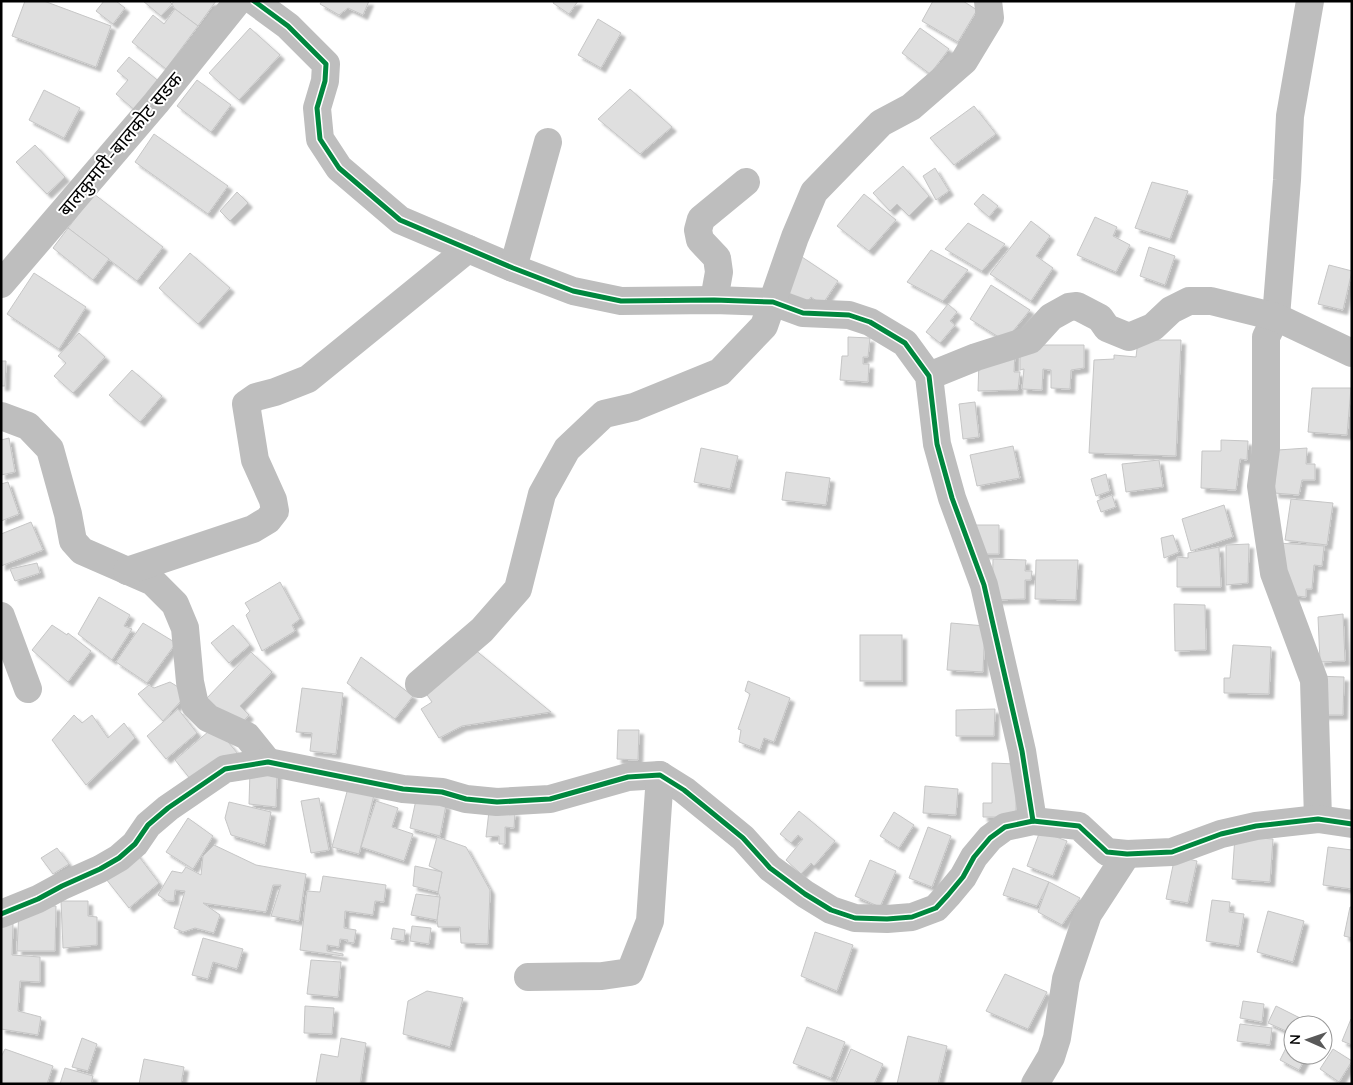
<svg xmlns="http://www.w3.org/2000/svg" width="1353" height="1085" font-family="Mulish,'Noto Sans Devanagari',sans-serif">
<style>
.building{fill:#dfdfdf;stroke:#c6c6c6;filter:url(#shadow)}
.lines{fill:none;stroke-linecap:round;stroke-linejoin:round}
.minor{stroke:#bebebe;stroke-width:28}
.cycleway-casing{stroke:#fff;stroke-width:8}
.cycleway{stroke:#00873e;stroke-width:5}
.labels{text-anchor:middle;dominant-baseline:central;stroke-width:4;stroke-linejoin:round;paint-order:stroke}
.street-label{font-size:19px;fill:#000;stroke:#fff}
</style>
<defs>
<filter id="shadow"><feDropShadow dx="4.5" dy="4.5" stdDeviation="1" flood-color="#0004"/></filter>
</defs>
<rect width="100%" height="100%" fill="#fff"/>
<g class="building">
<path d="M25,1H44L111,26L96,67L12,36Z"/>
<path d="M104,1H116L125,8L113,24L96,11Z"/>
<path d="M143,1H169L172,4L161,16Z"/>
<path d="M174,1H216L198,26L175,9L172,4Z"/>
<path d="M322,1H369L363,15L348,8L339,15L320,4Z"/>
<path d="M554,1H578L569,14L553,3Z"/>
<path d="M933,1H963L977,10L958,42L922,21Z"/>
<path d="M175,9L198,26L166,69L132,42L153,15L164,24Z"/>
<path d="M598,19L621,33L601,68L578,55Z"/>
<path d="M250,28L280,55L239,100L209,73Z"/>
<path d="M920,28L949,49L930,74L902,53Z"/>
<path d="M129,57L161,83L137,112L116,94L128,80L117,71Z"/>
<path d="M197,80L231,105L211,132L177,106Z"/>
<path d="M630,89L672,127L640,154L598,119Z"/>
<path d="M44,90L80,108L64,138L29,120Z"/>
<path d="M974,106L996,134L954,165L930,138Z"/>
<path d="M154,134L228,186L208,214L135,162Z"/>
<path d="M35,145L65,177L47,194L16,162Z"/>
<path d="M903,166L929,196L909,216L897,204L890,211L873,193Z"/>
<path d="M935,168L949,191L936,200L923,176Z"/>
<path d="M1152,182L1188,191L1170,239L1135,228Z"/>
<path d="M237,192L248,203L230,221L220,211Z"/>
<path d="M94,194L163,247L137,281L68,228Z"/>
<path d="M864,194L896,220L869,251L837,226Z"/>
<path d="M983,194L998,206L989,217L974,204Z"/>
<path d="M1095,217L1117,227L1113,236L1130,245L1116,272L1077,255Z"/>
<path d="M1031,221L1050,236L1036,256L1053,268L1031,301L990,274Z"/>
<path d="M968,223L1005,244L982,271L945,249Z"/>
<path d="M68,228L109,259L93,280L53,248Z"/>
<path d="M1149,247L1175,256L1165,285L1140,276Z"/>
<path d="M931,250L968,270L943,301L907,282Z"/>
<path d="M190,253L230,288L198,324L159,288Z"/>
<path d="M802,257L838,281L822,305L811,297L804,306L778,290Z"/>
<path d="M1329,265L1352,271L1343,310L1318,304Z"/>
<path d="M34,273L86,307L59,349L7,314Z"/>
<path d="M991,285L1030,310L1005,341L970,319Z"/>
<path d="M948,304L957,312L950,321L955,325L940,343L926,332Z"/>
<path d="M79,333L105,357L73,393L54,376L66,363L58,356Z"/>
<path d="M848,337L870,338L868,357H863V364H869L868,382L840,380L842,356H848Z"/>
<path d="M1138,340H1181L1176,456L1089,453L1094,360L1114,359V355L1136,357Z"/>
<path d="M1020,345H1084V368L1071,370L1070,389L1051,388V370L1043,369L1042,390L1022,389L1024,369L1020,370Z"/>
<path d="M1015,352L1014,372H1020L1018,390L978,391L979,360Z"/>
<path d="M1,361H6L5,386H1Z"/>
<path d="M132,370L162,396L140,422L109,395Z"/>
<path d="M1312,388H1351L1347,435L1308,432Z"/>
<path d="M975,402L979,437L963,439L959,404Z"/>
<path d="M9,438L15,472L1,475V440Z"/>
<path d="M1221,440L1248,441L1247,460L1240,459L1236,490L1201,488L1202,451H1221Z"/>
<path d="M1013,446L1020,478L977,486L970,455Z"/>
<path d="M701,448L738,456L730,489L694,482Z"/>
<path d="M1307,448L1306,464H1315V480H1302L1299,495L1274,493L1278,450Z"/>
<path d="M1159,460L1163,487L1126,492L1122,464Z"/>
<path d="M786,472L830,478L826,505L782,500Z"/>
<path d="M1106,474L1110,491L1096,496L1091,479Z"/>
<path d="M8,482L19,514L1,521V484Z"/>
<path d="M1112,495L1116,507L1101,512L1097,501Z"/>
<path d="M1291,499L1333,503L1327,545L1285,540Z"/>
<path d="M1224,505L1233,537L1191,551L1182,519Z"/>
<path d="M31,522L43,550L1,566V534Z"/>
<path d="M976,525H999V554H975Z"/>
<path d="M1173,535L1179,552L1164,558L1161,538Z"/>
<path d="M1278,543L1324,546L1322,566L1314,565L1312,589H1306V597L1287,595Z"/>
<path d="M1249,544L1248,583L1226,585V545Z"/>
<path d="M1219,547L1221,587H1177V557L1188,558V553Z"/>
<path d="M993,559L1026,560L1025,571H1032L1031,580H1025V599L992,600Z"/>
<path d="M1036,560H1078L1076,600L1035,599Z"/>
<path d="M37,563L40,573L15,581L10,569Z"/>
<path d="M280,582L300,619L292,625L295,631L262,651L246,615L250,611L245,603Z"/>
<path d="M99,597L130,615L124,626L132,629L112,660L78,634Z"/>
<path d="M1174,604L1205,605L1206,650L1175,651Z"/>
<path d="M1343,614L1345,661L1320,662L1318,617Z"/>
<path d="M143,623L176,643L147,683L116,662Z"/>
<path d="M951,623L985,626L983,672L947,670Z"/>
<path d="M52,625L67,635L68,633L91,651L68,682L32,650Z"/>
<path d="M233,625L250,645L229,663L211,643Z"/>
<rect x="860" y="635" width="42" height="46"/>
<path d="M1233,645L1271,647L1269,694L1224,693V678H1230Z"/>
<path d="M474,649L551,712L462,726L439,738L421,709L432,702L423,689Z"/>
<path d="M251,652L272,672L240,706L249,715L237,728L206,699Z"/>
<path d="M361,657L413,696L395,719L347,683Z"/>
<path d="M1316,676L1344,677L1343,715H1317Z"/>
<path d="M748,681L790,698L774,742L764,738L760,750L739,742L741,730L738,729L750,694L745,691Z"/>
<path d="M170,682L188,693L163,721L138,694L149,685L154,688Z"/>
<path d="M302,688L343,693L336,754L310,751L312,733L296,732Z"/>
<path d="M178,709L197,733L166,759L147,736Z"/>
<path d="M995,709L994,736H956V710Z"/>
<path d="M74,715L82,723L92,715L108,738L124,723L135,738L86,785L52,740Z"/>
<path d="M215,726L238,754L195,785L175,760Z"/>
<path d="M618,730H639L638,760L617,759Z"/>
<path d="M992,763L1016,764V817H983V803H992Z"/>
<path d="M250,770L277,772L276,807L249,804Z"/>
<path d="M925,786L958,789L956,815L923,813Z"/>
<path d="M348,788L374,795L359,854L332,847Z"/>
<path d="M417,795L446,805L440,836L410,828Z"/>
<path d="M319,798L329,850L311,853L301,801Z"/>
<path d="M376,801L398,808L392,827L413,834L404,861L361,847Z"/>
<path d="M229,802L271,812L265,845L231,835L225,818Z"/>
<path d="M489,811L515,812L514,828L505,827V844H499V836L486,837Z"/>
<path d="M799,811L835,841L814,866L811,863L801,874L786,860L803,839L798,835L791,843L780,834Z"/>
<path d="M894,812L914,825L899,848L880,836Z"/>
<path d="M188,818L213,836L193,869L166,852Z"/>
<path d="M928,827L951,836L932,887L909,878Z"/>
<path d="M1040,831L1067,841L1053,876L1027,866Z"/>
<path d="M1235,836L1273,839L1270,882L1232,879Z"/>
<path d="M437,837L466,847L490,890L488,944L461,943L460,927H438L437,920L440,897L438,892L442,872L429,866Z"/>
<path d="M214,845L256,865L306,874L299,921L271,916L281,885H273L266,912L203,903L220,915L214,933L195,928L183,932L174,928L185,891L175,890L174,901H167L158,895L172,871L182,873L186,867L201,875L203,856Z"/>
<path d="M1328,847L1352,850V889L1323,885Z"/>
<path d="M57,848L69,864L53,874L41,858Z"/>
<path d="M134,850L159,883L129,908L106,879Z"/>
<path d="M1175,856L1197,861L1188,903L1166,899Z"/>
<path d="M870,860L896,871L880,907L855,896Z"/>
<path d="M415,866L442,872L438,892L413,886Z"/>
<path d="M1013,868L1049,882L1037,906L1003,895Z"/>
<path d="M323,876L386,885L384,902L375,901L373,915L345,911L344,928L356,930L354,943L347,942L348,940L340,939L339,947L327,945V951L343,954V956L300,950L307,891L320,892Z"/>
<path d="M1049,882L1080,898L1062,925L1038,912Z"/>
<path d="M416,894L440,897L437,920L411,915Z"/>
<path d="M1212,900L1230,902L1229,912L1244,914L1239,946L1206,941Z"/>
<path d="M61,901H88V916L97,917V945L63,948Z"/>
<path d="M56,906L55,951H17L19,909Z"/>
<path d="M1350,907H1352V938L1344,936Z"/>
<path d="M1268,911L1304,921L1293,962L1257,952Z"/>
<path d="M1,922L13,924L12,955L40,957V982L20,981L18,1011L41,1017L38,1035L1,1029Z"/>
<path d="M412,926L431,928L429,944L410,941Z"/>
<path d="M393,928L405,930L404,941L391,939Z"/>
<path d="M815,932L853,945L837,991L801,976Z"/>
<path d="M203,938L243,949L237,969L213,962L208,979L192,975Z"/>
<path d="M311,960L341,962L338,997L307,994Z"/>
<path d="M1005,974L1047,992L1028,1029L986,1011Z"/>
<path d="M427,991L463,998L450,1047L403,1034L408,1001Z"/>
<path d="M1243,1001L1264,1004L1262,1022L1240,1018Z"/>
<path d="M305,1006L334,1008L332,1034L304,1033Z"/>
<path d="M1276,1006L1302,1019L1299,1025H1293V1034L1268,1023Z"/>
<path d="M1351,1019L1352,1020V1045L1342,1041Z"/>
<path d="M1240,1024L1272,1028L1270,1045L1237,1041Z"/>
<path d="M807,1027L845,1042L831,1078L793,1063Z"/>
<path d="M908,1036L947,1046L938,1084H897Z"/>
<path d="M82,1038L97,1044L88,1071L72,1067Z"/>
<path d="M341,1038L366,1043L360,1084L316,1083L321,1054L338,1057Z"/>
<path d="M1289,1042L1293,1044V1055H1307L1299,1070L1280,1060Z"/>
<path d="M5,1049L53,1066L47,1084H1V1057Z"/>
<path d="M851,1049L883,1064L874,1084L836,1083Z"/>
<path d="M1333,1049L1352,1061L1339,1082L1320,1069Z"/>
<path d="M144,1059L184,1067L181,1084H139Z"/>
<path d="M65,1068L93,1076L91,1084H60Z"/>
</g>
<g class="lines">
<g class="minor">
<path d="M254,1L288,26L326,64L325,81L317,108L320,139L339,168L400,220L513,268L573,291L621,301L714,300L773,302L803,313L849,315L870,322L905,343L929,376L937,444L952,498L984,585L1022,751L1033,821"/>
<path d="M1310,1L1290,116L1287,180L1276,317L1266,337V449L1261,486L1274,573L1314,680L1318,819"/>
<path d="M513,268L548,142"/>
<path d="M1,284L156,103L238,1"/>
<path d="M714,300L719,272L717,258L700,240L698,230L701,219L746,182"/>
<path d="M929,376L976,357L1030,340L1051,317L1069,307L1077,306L1100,318L1107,328L1129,337L1153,327L1171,310L1189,301H1211L1276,317L1352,353"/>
<path d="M1,416L28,426L50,449L68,514L73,541L82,551L153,582L175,604L185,628L190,682L195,705L208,718L247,736L268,762"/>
<path d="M127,571L253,529L268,520L275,511L273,500L255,460L246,404L256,397L275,392L308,379L468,249"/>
<path d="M1,616L28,689"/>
<path d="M419,684L482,630L518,589L542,494L567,449L604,414L634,407L720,372L764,326L795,237L814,192L881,123L911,107L964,61L990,18L988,1"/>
<path d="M1,914L38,899L62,886L100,869L119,858L135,844L148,825L168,808L225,769L268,762L403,789L442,792L466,799L497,802L550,799L628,777L660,775L684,790L705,807L743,838L770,868L805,894L831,910L855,918L887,919L912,917L936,908L948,895L963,877L974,857L990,838L1005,827L1033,821L1079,826L1107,852L1127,854L1172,852L1221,834L1256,826L1318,819L1352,824"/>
<path d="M528,977L602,976L630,972L650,921L660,775"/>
<path d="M1035,1084L1051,1057L1057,1038L1066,979L1088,914L1127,854"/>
</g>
<defs>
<g id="cycleway">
<path d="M254,1L288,26L326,64L325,81L317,108L320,139L339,168L400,220L513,268L573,291L621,301L714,300L773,302L803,313L849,315L870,322L905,343L929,376L937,444L952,498L984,585L1022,751L1033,821"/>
<path d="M1,914L38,899L62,886L100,869L119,858L135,844L148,825L168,808L225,769L268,762L403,789L442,792L466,799L497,802L550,799L628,777L660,775L684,790L705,807L743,838L770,868L805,894L831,910L855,918L887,919L912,917L936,908L948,895L963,877L974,857L990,838L1005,827L1033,821L1079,826L1107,852L1127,854L1172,852L1221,834L1256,826L1318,819L1352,824"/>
</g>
</defs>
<use href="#cycleway" class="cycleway-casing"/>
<use href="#cycleway" class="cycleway"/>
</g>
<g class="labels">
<g class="street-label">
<text transform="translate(120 144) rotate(-50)">बालकुमारी-बालकोट सडक</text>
</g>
</g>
<rect width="1353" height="1085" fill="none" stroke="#000000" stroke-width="5"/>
<g transform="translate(1308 1040) rotate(272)"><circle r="24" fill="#ffffff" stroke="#999999"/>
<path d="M0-4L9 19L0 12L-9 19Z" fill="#595959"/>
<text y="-8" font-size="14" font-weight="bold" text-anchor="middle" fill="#000000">N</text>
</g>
</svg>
